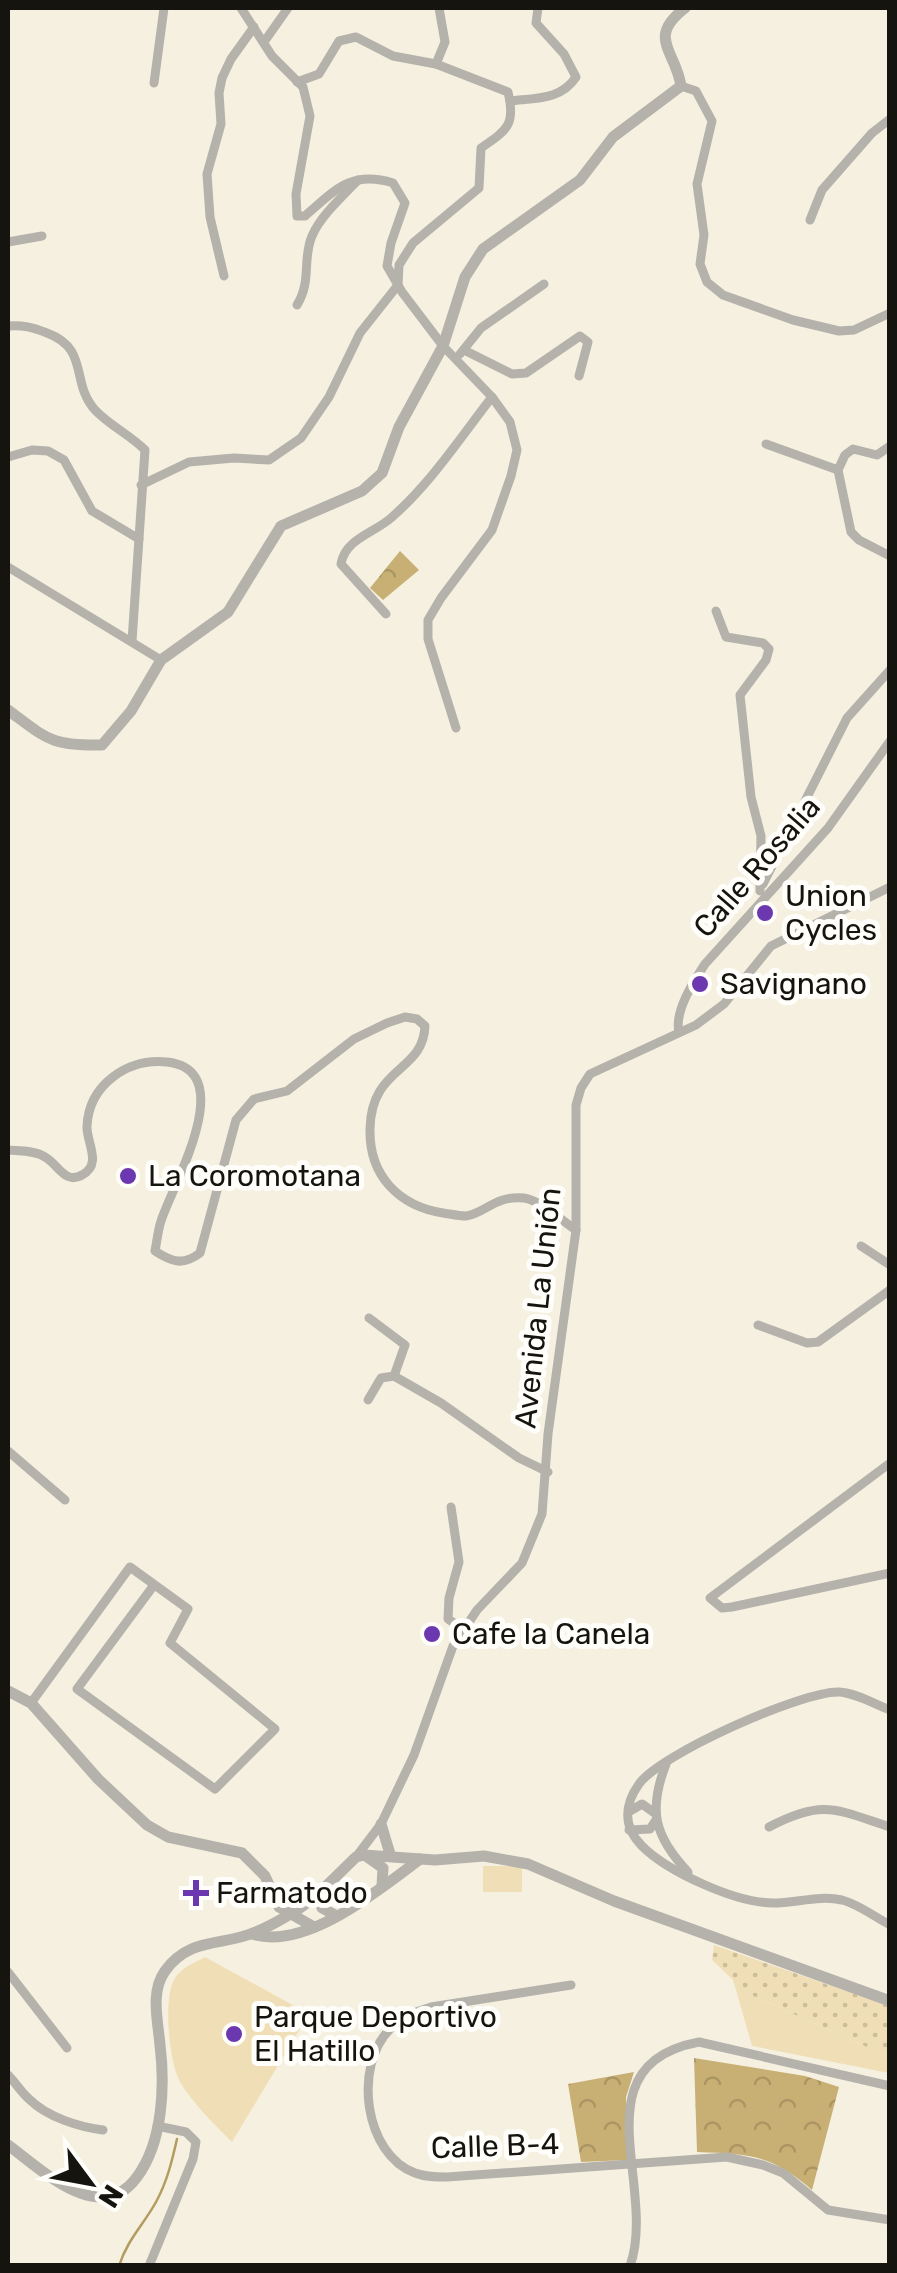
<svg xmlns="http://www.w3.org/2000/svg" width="897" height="2273" font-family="Rubik,sans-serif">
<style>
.grass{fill:#f0dfb6}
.forest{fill:url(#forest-crowns)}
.park{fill:url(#park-dots)}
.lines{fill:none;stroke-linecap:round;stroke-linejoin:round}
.stream{stroke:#b39c60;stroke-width:2.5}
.minor{stroke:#b4b2ab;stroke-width:9}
.tertiary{stroke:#b4b2ab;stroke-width:11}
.poi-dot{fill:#6b38af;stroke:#fffefb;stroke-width:4}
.labels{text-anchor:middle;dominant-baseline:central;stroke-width:10;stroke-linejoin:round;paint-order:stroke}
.street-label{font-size:30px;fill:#16140f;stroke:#fffefb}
.poi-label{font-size:30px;fill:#16140f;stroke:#fffefb;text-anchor:start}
</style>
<defs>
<pattern id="forest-crowns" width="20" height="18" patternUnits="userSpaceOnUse" patternTransform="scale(2.5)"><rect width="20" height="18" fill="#c8b074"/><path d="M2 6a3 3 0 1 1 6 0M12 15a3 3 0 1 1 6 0" fill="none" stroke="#ab9663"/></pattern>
<pattern id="park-dots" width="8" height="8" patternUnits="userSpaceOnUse" patternTransform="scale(2.5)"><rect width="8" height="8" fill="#f0dfb6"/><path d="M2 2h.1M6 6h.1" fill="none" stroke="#cdbe9b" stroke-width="1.8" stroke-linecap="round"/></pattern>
</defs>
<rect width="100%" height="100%" fill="#f6f0e1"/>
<g class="grass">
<rect x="483" y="1866" width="39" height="26"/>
<path d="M205,1957L309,2014L232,2142C214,2124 194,2105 180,2082C169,2062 163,2000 174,1980C180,1968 194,1963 205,1957Z"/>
<path d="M732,1976L747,1993L889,2057V2073L752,2046Z"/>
</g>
<g class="forest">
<path d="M400,551L419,570L383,600L370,588Z"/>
<path d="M694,2058L805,2076L839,2087L812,2190C770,2154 750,2154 697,2152Z"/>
<path d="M634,2072L626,2097L628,2160L581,2162L568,2084Z"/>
</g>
<path class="park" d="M714,1945L889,2006V2057L747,1993L712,1960Z"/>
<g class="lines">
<path class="stream" d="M119,2266C127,2240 144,2224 156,2202C167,2182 172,2161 177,2139"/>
<g class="minor">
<path d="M241,8L272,56L303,87L310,116L296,194L297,216H305C335,190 351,170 393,183L405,203L391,243L387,266L402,292L443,346L492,397L510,422L517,450L511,476L492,530L441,598L428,620V639L456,728"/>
<path d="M264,42L288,8"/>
<path d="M436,64L445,42L439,8"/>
<path d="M154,83L164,8"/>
<path d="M681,86L696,91L712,121L697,184L704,235L700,264L707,282L723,295L793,320L839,331L854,330L890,313"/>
<path d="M510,101C536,98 561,100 576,77L564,54L536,23L538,8"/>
<path d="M810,220L822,190L872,133L890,119"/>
<path d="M8,242L42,236"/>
<path d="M224,276L210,217L207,174L221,124L219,93L222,78L231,59L254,27"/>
<path d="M297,305C312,281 302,259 312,236C321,215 343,196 358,180"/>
<path d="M8,326C23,325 32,327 47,333C90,349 70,382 95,410C109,425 130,435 145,450L132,641"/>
<path d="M464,350L512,374L526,373L580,336L588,342L579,376"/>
<path d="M460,354L481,328L544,284"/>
<path d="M766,444L838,470"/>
<path d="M890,446L877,455L853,449L845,455L838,470L851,532L859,540L890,556"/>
<path d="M8,457L32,450L48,451L64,460L92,511L139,539"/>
<path d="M141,485L189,462L234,458L269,460L301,438L329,397L360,333L398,285L399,265L413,243L479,188L481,148C507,130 516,125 508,92L436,64L393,56L356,37L339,41L319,74L297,82"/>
<path d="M8,567L161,660"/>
<path d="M716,611L726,637L763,643L769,649L766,660L740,695L751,797L761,836L760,891"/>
<path d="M386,614L341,564C345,539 374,533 391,518C431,483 460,438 492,397"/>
<path d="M763,884L847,718L890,670"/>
<path d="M679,1032C674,1011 694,981 705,964L828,828L890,741"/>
<path d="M8,1150C19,1151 35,1150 45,1157C58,1164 65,1185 82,1175C103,1164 86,1142 87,1126C89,1085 127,1058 167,1062C241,1070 172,1186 161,1221C158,1230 157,1241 155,1251C172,1262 183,1266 200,1253L236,1120L254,1099L287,1091L354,1039L387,1023L405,1017L417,1019L425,1026C423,1073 371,1066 370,1129C369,1176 399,1206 443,1213C450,1214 459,1216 466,1216C484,1214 495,1195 524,1198C540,1200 562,1221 576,1230"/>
<path d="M861,1246L890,1265"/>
<path d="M369,1318L405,1345L394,1376"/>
<path d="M758,1325L807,1343L818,1342L890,1290"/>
<path d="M368,1400L381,1378L394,1376L441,1403L519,1458L548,1472"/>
<path d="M8,1451L65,1500"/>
<path d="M890,1463L710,1598L722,1608L732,1607L890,1573"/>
<path d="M451,1507L459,1562L449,1598L448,1619L463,1629"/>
<path d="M31,1703L130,1567L188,1609L170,1643L275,1729L215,1789L77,1689L154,1585"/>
<path d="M890,1710C874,1704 856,1693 839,1692C802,1691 660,1754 639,1784C624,1805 623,1827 642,1846C668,1872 736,1903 773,1903C796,1903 819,1895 842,1900C858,1904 875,1917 890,1925"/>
<path d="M666,1764C648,1810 654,1836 688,1872"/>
<path d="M630,1811L642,1804L656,1814"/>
<path d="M769,1827C823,1799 835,1809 890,1827"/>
<path d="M629,1830L650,1829L656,1820"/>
<path d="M356,1857L381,1824L414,1755L453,1646L477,1610L522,1563L542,1514L548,1434L576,1230V1105L581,1088L590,1074L696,1025L724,1004L771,946L890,887"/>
<path d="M8,1972L67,2048"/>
<path d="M571,1985L431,2007C416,2011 401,2018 390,2029C353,2066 364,2154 415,2173C425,2177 436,2177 447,2177L727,2157L763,2165L783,2173L828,2210L890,2220"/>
<path d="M8,2075C15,2082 21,2092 29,2099C47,2117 79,2127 103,2130"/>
<path d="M149,2266L193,2159L196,2142L186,2132L157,2126"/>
<path d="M630,2266C658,2187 577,2065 699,2042L890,2086"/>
</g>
<g class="tertiary">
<path d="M8,710C47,739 51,746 102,745L131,711L161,660L228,612L281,526L362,491L382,473L399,427L443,346L465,277L483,249L580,180L613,137L681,86C676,51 646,38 685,8"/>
<path d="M8,1691L31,1703L98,1779L147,1825L168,1837L242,1853L265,1876L279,1907L314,1927"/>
<path d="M381,1824L390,1854"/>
<path d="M366,1856L383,1868L382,1886"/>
<path d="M323,1889L320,1901L322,1908L337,1916"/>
<path d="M252,1934C305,1951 379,1890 420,1859"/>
<path d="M8,2145C41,2169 100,2228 137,2177C163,2142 165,2086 160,2045C158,2021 150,1992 165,1971C189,1937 222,1946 253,1933C264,1929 277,1922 287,1916C313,1902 335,1877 356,1857L364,1855L435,1860L484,1856L528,1864L614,1901L890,2001"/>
</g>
</g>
<g class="poi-dot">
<circle cx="765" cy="913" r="10"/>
<circle cx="700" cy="984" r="10"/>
<circle cx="128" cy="1176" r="10"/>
<circle cx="432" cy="1634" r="10"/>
<path d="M191 1878h10v10h10v10h-10v10h-10v-10h-10v-10h10z"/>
<circle cx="234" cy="2034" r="10"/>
</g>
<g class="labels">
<g class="street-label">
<text transform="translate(757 867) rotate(-49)">Calle Rosalia</text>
<text transform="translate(538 1308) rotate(-84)">Avenida La Unión</text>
<text transform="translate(495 2146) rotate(-2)">Calle B-4</text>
</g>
<g class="poi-label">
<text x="785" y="896">Union<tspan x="785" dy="34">Cycles</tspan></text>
<text x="720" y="984">Savignano</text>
<text x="148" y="1176">La Coromotana</text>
<text x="452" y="1634">Cafe la Canela</text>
<text x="216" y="1893">Farmatodo</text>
<text x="254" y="2017">Parque Deportivo<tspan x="254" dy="34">El Hatillo</tspan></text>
</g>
</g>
<rect width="897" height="2273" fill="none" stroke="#16140f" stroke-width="20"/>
<g transform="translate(90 2183) rotate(122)" stroke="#fffefb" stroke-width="8" paint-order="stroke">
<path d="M0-8L18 38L0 25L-18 38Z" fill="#16140f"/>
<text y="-15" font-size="28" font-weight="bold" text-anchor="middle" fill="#16140f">N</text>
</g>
</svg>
